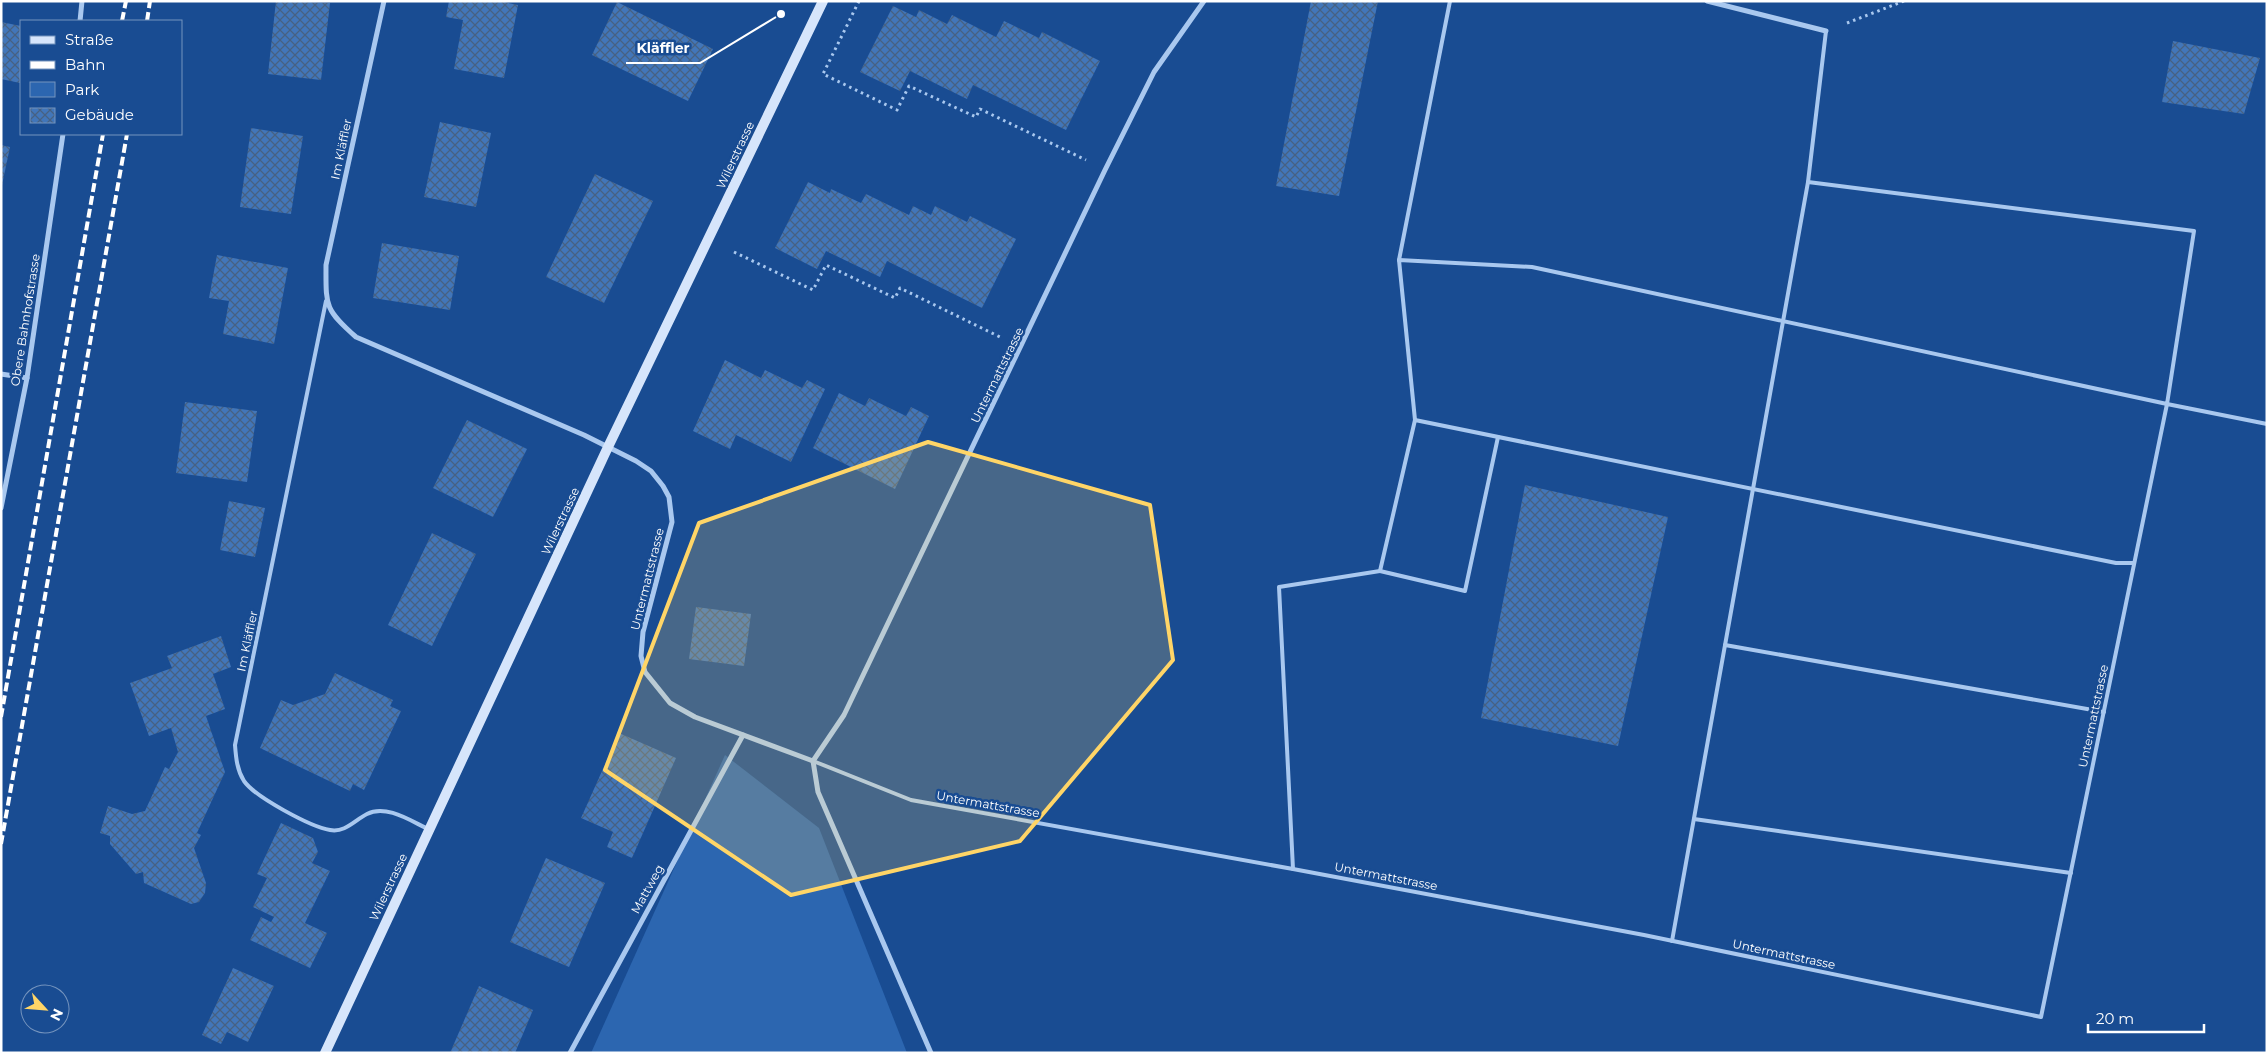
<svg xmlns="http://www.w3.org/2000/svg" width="2268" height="1054" font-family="Montserrat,sans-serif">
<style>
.green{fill:#2c66b0}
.building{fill:url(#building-cross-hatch)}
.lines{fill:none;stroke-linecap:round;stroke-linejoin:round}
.path{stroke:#a9c8ef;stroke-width:3;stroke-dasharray:2.5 4;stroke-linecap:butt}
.service{stroke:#a9c8ef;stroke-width:4}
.minor{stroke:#a9c8ef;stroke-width:5}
.secondary{stroke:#d6e5fb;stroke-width:10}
.rail{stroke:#fff;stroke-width:4;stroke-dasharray:9 4;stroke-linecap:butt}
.marked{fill:#ffd567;fill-opacity:0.2;stroke:#ffd567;stroke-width:4;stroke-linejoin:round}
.labels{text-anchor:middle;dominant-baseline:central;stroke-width:5;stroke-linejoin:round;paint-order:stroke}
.street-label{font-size:12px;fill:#fff;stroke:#194c92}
.leader{fill:none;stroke:#fff;stroke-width:2}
.callout-dot{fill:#fff;stroke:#194c92;stroke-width:2}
.callout-label{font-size:14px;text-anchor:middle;font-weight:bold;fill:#fff;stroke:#194c92;stroke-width:5;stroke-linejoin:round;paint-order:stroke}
</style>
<defs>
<pattern id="building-cross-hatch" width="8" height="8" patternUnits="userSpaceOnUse" patternTransform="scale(1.25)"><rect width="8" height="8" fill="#4276b9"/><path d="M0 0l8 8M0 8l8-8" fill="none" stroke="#476182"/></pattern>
</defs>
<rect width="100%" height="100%" fill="#194c92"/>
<path class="green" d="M725,755L819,828L907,1053H591Z"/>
<g class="building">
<path d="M276,1L330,3L321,80L268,74Z"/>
<path d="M449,1H499L518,5L504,78L454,69L463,20L446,17Z"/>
<path d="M1311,1H1378L1339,196L1276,186Z"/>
<path d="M617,2L713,49L688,101L592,55Z"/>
<path d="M893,6L916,17L919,10L947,24L952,15L996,37L1004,21L1039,38L1042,32L1100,61L1066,130L973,85L967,99L910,71L900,91L860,72Z"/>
<path d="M1,22L21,26L20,83L1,79Z"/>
<path d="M2173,41L2260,58L2244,114L2162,102Z"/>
<path d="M440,122L491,133L476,207L424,197Z"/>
<path d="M251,128L303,136L291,214L240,207Z"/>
<path d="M1,145L10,147L2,185H1Z"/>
<path d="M595,174L653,201L604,303L546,277Z"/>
<path d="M808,182L830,193L831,189L861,203L866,194L909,215L913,206L931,215L935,206L967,222L970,216L1016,239L982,308L887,261L880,277L826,251L817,269L775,248Z"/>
<path d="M382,243L459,256L450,310L373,298Z"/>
<path d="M217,255L288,268L274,344L223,334L229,301L209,298Z"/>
<path d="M725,360L761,378L765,370L802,388L807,380L825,389L791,462L736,435L730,449L693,431Z"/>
<path d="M839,393L865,406L869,398L906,416L911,407L929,416L895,489L813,448Z"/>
<path d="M185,402L257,411L247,482L176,473Z"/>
<path d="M467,420L527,449L493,517L433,488Z"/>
<path d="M1525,485L1668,517L1618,746L1481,718Z"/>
<path d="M229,501L265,508L255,557L220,550Z"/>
<path d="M432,533L476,554L432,646L388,625Z"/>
<path d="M696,607L751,614L744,666L689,659Z"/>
<path d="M221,636L231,667L213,674L225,709L206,716L225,772L197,833L201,835L194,848L206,883L205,893L199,902L191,904L144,883L143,872L136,874L110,844V836L100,833L108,806L132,814L145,811L165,767L169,769L178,752L171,728L149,736L130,683L172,668L167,656Z"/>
<path d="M335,673L393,700L390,706L401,711L364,790L353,784L350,791L260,748L281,700L293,705L325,694Z"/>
<path d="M619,733L676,758L632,858L607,847L613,832L581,818Z"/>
<path d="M281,823L313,838L318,852L312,863L330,871L305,923L327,933L310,968L250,940L261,917L271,922L274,917L253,907L267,878L257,874Z"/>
<path d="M546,858L605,883L569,967L510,942Z"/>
<path d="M233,968L274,986L248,1042L227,1032L221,1044L202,1035Z"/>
<path d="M479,986L533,1010L515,1053H450Z"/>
</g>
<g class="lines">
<g class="path">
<path d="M859,1L823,74L897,110L909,86L976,117L980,109L1086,160"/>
<path d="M1847,23L1904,1"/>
<path d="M734,252L813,290L826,265L895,298L900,288L1000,337"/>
</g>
<g class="service">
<path d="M1808,182L1826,31"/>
<path d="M1399,260L1450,1"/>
<path d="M326,301L235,745C236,758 237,770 244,781C255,797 311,827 330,830C345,833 355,820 367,814C386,804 411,821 428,829"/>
<path d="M1415,420L1399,260L1532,267L2167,404L2194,231L1808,182L1672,941"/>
<path d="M1380,571L1465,591L1498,437"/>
<path d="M1725,645L2104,712"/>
<path d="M813,761L911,800L1293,869L1644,935L2041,1017L2167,404L2267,424"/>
<path d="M1694,819L2071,873"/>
<path d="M1293,869L1279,587L1380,571L1415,420L2116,563H2134"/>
</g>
<g class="minor">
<path d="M384,1L326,265C326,305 324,309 356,337L584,435L636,461L651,471L663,486L669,497L672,522L643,632L641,656L645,672L670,703L695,717L813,761L844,715L1105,170L1154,72L1204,1"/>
<path d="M1707,1L1826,31"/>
<path d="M80,21L82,1"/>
<path d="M1,374L27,378"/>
<path d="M1,508L27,378L63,134"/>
<path d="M813,761L818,792L931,1053"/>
<path d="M570,1053L743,735"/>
</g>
<path class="secondary" d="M325,1053L608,447L823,1"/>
<g class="rail">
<path d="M122,21L126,1"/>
<path d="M147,21L150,1"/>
<path d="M1,717L103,134"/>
<path d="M1,844L127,134"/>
</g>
</g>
<path class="marked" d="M928,442L1150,505L1173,660L1020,841L791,895L605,770L699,523Z"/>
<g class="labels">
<g class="street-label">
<text transform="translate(341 149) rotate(-78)">Im Kläffler</text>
<text transform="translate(735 155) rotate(-65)">Wilerstrasse</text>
<text transform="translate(25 320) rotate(-81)">Obere Bahnhofstrasse</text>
<text transform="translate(997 375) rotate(-64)">Untermattstrasse</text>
<text transform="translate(560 521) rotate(-65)">Wilerstrasse</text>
<text transform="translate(647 579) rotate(-76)">Untermattstrasse</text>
<text transform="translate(247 641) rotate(-78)">Im Kläffler</text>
<text transform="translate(2093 716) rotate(-78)">Untermattstrasse</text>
<text transform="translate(988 804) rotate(10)">Untermattstrasse</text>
<text transform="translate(1386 876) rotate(11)">Untermattstrasse</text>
<text transform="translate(388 887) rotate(-65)">Wilerstrasse</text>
<text transform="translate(647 889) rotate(-61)">Mattweg</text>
<text transform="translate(1784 954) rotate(12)">Untermattstrasse</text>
</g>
</g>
<path class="leader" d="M781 14L700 63H626"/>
<circle class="callout-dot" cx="781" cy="14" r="5"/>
<g class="callout-label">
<text x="663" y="53">Kläffler</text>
</g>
<rect width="2268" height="1054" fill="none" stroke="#ffffff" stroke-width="5"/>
<rect x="20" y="20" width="162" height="115" fill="#194c92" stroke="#7594be"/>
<rect x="30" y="36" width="25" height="8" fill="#d6e5fb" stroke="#7594be"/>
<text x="65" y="45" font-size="15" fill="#ffffff">Straße</text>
<rect x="30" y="61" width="25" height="8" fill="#ffffff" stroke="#7594be"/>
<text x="65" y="70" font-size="15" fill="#ffffff">Bahn</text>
<rect x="30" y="82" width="25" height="15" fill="#2c66b0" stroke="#7594be"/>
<text x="65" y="95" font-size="15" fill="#ffffff">Park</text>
<rect x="30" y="108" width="25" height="15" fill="url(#building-cross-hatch)" stroke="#7594be"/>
<text x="65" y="120" font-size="15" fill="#ffffff">Gebäude</text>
<g transform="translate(45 1009) rotate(116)"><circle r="24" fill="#194c92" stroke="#7594be"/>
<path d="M0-4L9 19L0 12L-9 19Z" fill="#ffd567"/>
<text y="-8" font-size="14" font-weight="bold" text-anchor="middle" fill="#ffffff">N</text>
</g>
<path d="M2088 1024v8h116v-8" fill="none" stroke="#ffffff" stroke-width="2.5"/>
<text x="2096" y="1024" font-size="15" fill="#ffffff" stroke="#194c92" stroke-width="4" paint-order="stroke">20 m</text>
</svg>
